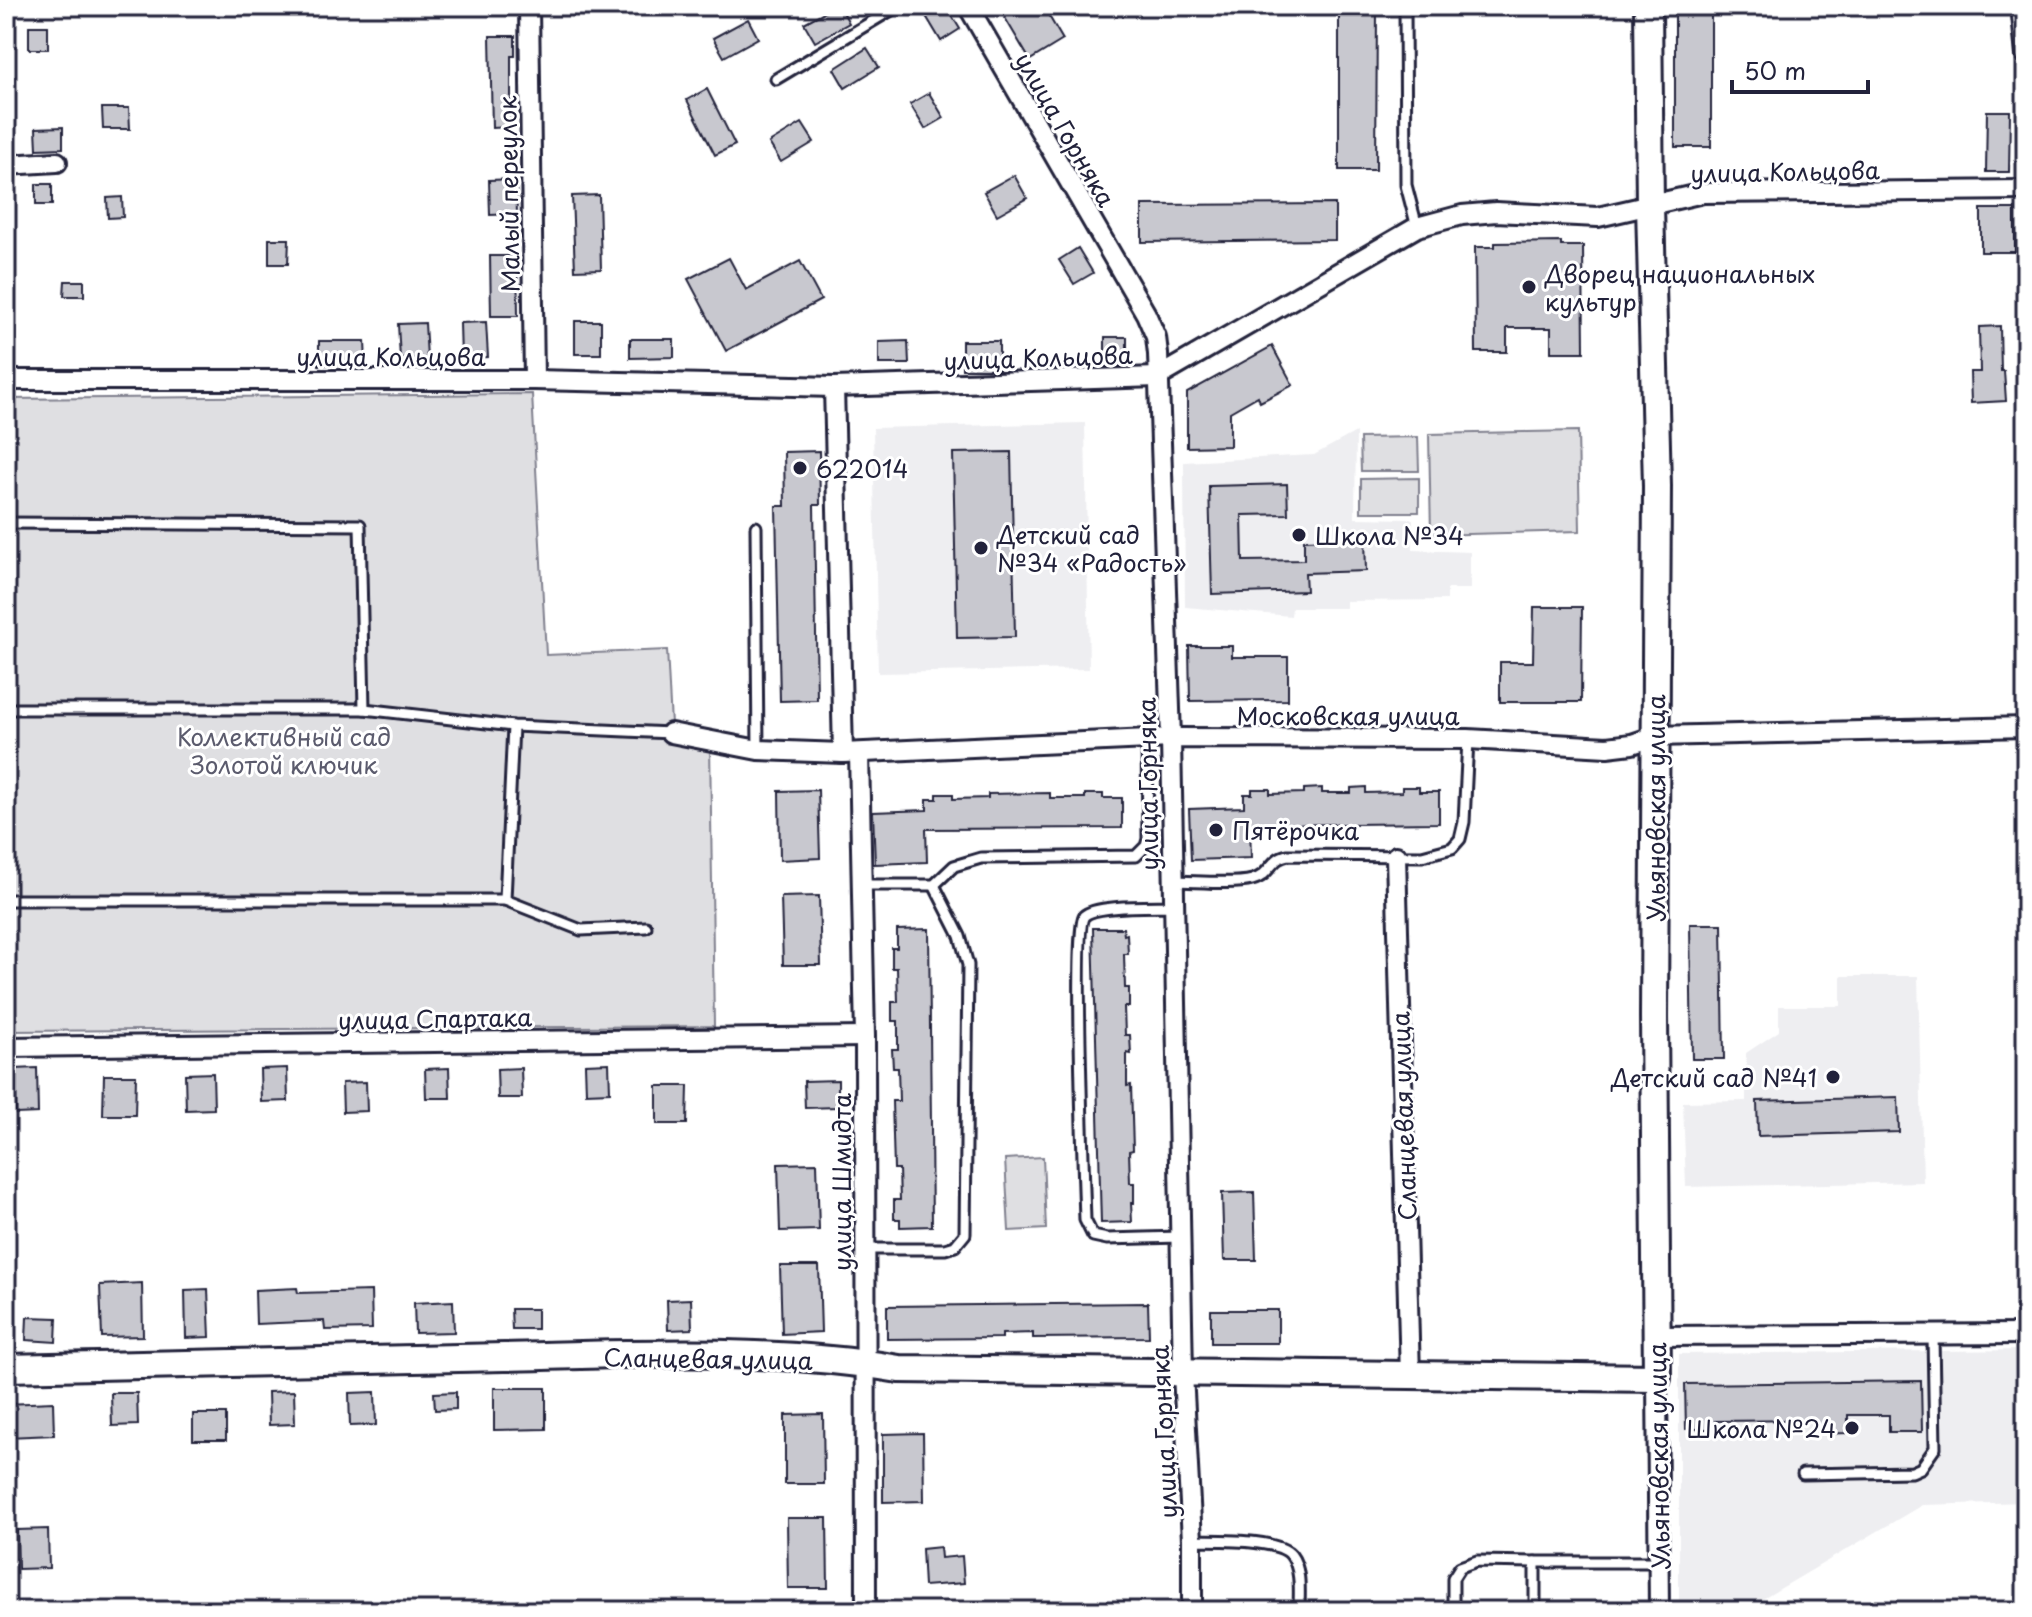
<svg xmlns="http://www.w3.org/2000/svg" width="2032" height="1617" font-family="'Playpen Sans',sans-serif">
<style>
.built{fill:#eeeef1}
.green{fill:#dfdfe2;stroke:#80808e;stroke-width:2}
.building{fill:#c8c8cf;stroke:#22223b;stroke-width:2}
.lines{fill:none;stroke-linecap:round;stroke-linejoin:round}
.service-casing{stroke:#22223b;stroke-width:15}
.minor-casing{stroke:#22223b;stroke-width:24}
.secondary-casing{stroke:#22223b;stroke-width:32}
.service{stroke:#fff;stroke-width:9}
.minor{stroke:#fff;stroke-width:18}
.secondary{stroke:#fff;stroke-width:26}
.poi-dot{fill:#22223b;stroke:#fff;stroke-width:3}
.labels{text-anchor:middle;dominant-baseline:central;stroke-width:6;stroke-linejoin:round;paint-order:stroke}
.street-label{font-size:24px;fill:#22223b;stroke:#fff}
.poi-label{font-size:24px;fill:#22223b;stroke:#fff;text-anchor:start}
.park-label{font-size:24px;fill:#5b5b6d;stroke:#fff}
</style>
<rect width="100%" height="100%" fill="#fff"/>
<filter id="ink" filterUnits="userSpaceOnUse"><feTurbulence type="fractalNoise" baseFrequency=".0125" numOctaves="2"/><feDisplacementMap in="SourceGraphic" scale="16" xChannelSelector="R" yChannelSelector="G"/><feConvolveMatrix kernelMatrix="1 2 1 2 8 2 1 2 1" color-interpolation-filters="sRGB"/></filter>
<g filter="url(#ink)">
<g class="built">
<path d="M1085,423L1089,669L878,673L873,428Z"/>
<path d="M1356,432L1355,518L1413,519V550L1470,552V589H1447V600L1346,601V608H1292L1291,616L1185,607L1184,462L1314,455Z"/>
<path d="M1841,976H1918L1923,1182L1686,1187L1683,1102L1746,1101V1053L1779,1031V1006H1841Z"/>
<path d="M2026,1350V1502L1922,1505L1751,1606L1679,1611V1354Z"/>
</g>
<g class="green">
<path d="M532,394L546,655L667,650L672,743H710L714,1026L6,1031V399Z"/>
<path d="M1578,431L1580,531L1431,535L1429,434Z"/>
<path d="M1418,437L1419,471H1361L1360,438Z"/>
<path d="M1419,478V512H1361V479Z"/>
<path d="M1043,1157L1046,1229L1009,1231L1005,1159Z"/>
</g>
<g class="building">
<path d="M835,6H840L849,23L815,42L804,23Z"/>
<path d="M942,6H946L960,29L941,41L926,16Z"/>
<path d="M998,6H1043L1063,40L1030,60Z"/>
<path d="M1339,6H1377L1376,170H1339Z"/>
<rect x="1675" y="6" width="36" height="141"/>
<path d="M748,19L758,38L724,57L713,38Z"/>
<rect x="29" y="26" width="19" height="23"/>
<path d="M490,36H515V56H511V127L492,128Z"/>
<path d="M867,48L879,67L845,88L834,69Z"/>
<path d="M707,89L735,145L715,155L687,100Z"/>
<path d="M929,93L944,118L925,129L910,104Z"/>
<path d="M102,108H129L130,129H103Z"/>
<path d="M1987,111H2010L2009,172H1986Z"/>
<path d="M802,123L814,142L781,162L769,143Z"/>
<path d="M63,127V148L37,149L36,128Z"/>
<path d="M1014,175L1027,198L997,215L984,192Z"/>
<path d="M516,179L517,214L490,215L489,180Z"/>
<rect x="36" y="184" width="16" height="21"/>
<path d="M599,195L601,269L575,270L572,196Z"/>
<path d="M122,197L123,217L108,218L107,198Z"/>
<path d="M1335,204V240L1142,242V205Z"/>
<rect x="1981" y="209" width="34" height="43"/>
<path d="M269,239H289L288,264H269Z"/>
<path d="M1561,242V246H1583L1584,352H1551V328H1507V352H1476L1475,247H1495V243Z"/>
<path d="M1078,248L1093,273L1074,284L1059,260Z"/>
<path d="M490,256H517L518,316H491Z"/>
<path d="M729,258L746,290L800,261L821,300L726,351L688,279Z"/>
<path d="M65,281H84V296H64Z"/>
<rect x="575" y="321" width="26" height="33"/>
<path d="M486,322L488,357L461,358L460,323Z"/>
<path d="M425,323L427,358L400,359L398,324Z"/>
<path d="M2000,326L2001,371H2004L2006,401L1971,403L1970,372H1980L1979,327Z"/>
<rect x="1105" y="337" width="22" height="29"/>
<path d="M630,339H674V357L630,358Z"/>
<path d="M319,341H365L366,364L319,365Z"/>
<path d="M908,341L909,364H879V342Z"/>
<rect x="962" y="341" width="37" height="28"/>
<path d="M1272,346L1293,385L1260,402L1258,396L1230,412V446L1187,447V393Z"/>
<path d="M819,451L820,505H814L817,700L780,701L776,506H785L784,452Z"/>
<path d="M1011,452L1015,637L957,638L953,453Z"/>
<path d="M1287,484L1288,514L1242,515L1243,561L1304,560V540L1365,538L1366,571L1305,573L1306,591L1212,594L1209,486Z"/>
<path d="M1534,607H1582L1581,702H1500V662H1533Z"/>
<path d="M1189,646H1232V657H1288V700L1190,701Z"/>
<path d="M1366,787V793L1402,792V787H1419V792H1439V823L1250,825L1251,858L1191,860L1189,809L1244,807V794H1252V789H1270V794L1304,793V789L1322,788V793H1351V788Z"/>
<path d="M818,790L820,858L780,860L779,791Z"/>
<path d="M1050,793V798H1085V794H1103V798H1122V828L926,829L927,862L875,864L873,812L927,810V799H937V794H953V799L988,798V794Z"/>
<path d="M819,896L821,965H783L781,897Z"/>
<path d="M1690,924H1722L1724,1059H1692Z"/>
<path d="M1093,928H1123L1124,935L1127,934L1128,954H1124L1125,988H1129V1007H1124L1125,1035H1130L1131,1054L1127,1053V1086L1131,1085L1133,1150L1129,1151L1130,1183H1134V1203H1131L1132,1222L1101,1223Z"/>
<path d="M929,929L932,1226L900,1227V1219H894V1200H900L899,1169H894L892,1101H899L898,1068H893L892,1049H898V1021H892V1002H898L897,968H892V948H897V930Z"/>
<path d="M609,1063L610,1092L586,1093L585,1064Z"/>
<path d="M37,1068L38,1113L16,1114L15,1069Z"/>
<path d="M287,1068L288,1101L261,1102L260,1069Z"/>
<path d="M449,1068L450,1098H426L425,1069Z"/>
<path d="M521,1068L522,1098H498L497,1069Z"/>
<path d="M213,1073L214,1109L186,1110L185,1074Z"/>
<path d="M104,1075H136L135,1115H103Z"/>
<path d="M838,1080V1107L805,1108L804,1081Z"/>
<path d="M366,1082L367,1111L343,1112L342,1083Z"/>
<path d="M657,1086H688L687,1124H657Z"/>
<path d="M1898,1097L1899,1132L1758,1136L1757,1101Z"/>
<path d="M817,1163L819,1230L780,1231L778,1164Z"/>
<path d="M1254,1192L1256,1260H1224L1222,1193Z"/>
<path d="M780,1266H819L821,1332L782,1334Z"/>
<path d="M142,1283L143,1336L102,1337L100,1285Z"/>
<path d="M297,1288L298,1293L371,1291L372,1329L325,1330L324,1321L256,1324L255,1290Z"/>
<path d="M208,1289L210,1337L186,1338L185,1290Z"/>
<path d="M691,1299L692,1329L668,1330L667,1300Z"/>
<path d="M453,1301L454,1332L415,1333L414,1303Z"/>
<path d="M1148,1303L1149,1337L1033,1338V1333L1002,1334V1338L887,1339V1306Z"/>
<path d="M511,1309H537V1329H512Z"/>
<rect x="1211" y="1310" width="67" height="33"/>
<path d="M27,1317L57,1318L56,1342L26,1340Z"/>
<path d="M1921,1381L1922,1432H1889V1415H1848V1433L1815,1434V1420L1715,1421V1429H1686L1685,1384Z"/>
<path d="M494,1388H546V1429L494,1430Z"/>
<path d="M294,1391L295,1424L269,1425L268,1392Z"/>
<path d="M375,1392L376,1425L350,1426L349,1393Z"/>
<path d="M456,1392V1409L435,1410L434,1393Z"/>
<path d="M111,1393H137L138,1425L112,1426Z"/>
<path d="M53,1402L54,1435L7,1437L6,1404Z"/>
<rect x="193" y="1414" width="33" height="26"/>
<path d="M823,1414L824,1484H785V1415Z"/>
<path d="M923,1433L924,1501L883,1502V1434Z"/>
<path d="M787,1518H827L828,1588H788Z"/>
<path d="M48,1529L49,1568L18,1569L17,1530Z"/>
<path d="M940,1547L941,1558L962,1556L964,1583L924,1586L922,1549Z"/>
</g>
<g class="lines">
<defs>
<g id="service">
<path d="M1405,6L1406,185L1417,227"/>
<path d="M776,79L898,6"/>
<path d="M6,523L360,525L364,709"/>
<path d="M756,527L758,750"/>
<path d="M6,709H364L513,726L671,733"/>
<path d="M1174,881C1195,881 1234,885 1252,880C1270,876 1270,858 1288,855L1422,856L1452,848L1460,839L1464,822L1468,739"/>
<path d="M862,885H934L954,866L981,858L1136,856L1146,846L1148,839L1147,739"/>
<path d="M6,900H505L581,930L646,927"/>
<path d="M505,900L513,726"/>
<path d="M1174,906C1156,907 1096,904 1084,916C1074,928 1084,1185 1085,1220L1093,1236L1107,1239L1180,1237"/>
<path d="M865,1249H945L955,1246L965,1234L968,965L960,936L934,885"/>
<path d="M1803,1474L1912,1472L1921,1468L1935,1448L1933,1336"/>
<path d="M1192,1540C1214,1541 1278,1538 1291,1555C1302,1569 1299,1595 1299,1611"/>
<path d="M1453,1611V1578L1460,1567L1477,1561L1535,1562"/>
<path d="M1535,1611V1562H1659"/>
</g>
<g id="minor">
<path d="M529,6L534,380"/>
<path d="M968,6L1146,314L1156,337L1158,354L1171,738L1183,1374L1192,1540V1611"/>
<path d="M2021,6L2026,55"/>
<path d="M6,165L57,162"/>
<path d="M6,380H534L834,387L1158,377L1417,227L1462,215L1496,212L1598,217L1703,193L2026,190"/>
<path d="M834,387L843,753"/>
<path d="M671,733L758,750L843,753L1171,738L1468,739L1607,747L1632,744L1656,736L2026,727"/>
<path d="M859,753L865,1037L866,1611"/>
<path d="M1396,856L1410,1376"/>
<path d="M6,1047L865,1037"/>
<path d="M1657,1336L2026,1334"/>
<path d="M1657,1378L1659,1611"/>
</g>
<path id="secondary" d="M6,1368C172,1364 338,1361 504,1357C635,1354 769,1347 899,1369L1657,1378L1654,1017L1657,486L1650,205L1648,6"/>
</defs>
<use href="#service" class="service-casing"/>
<use href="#minor" class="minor-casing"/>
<use href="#secondary" class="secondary-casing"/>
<use href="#service" class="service"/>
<use href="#minor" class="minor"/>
<use href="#secondary" class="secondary"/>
</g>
</g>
<g class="poi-dot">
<circle cx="1529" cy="287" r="8"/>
<circle cx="800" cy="468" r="8"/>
<circle cx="1299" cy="535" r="8"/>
<circle cx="981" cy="548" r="8"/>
<circle cx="1216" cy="830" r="8"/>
<circle cx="1833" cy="1077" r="8"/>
<circle cx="1852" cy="1428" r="8"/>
</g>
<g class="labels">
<g class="street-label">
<text transform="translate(1066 129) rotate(60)">улица Горняка</text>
<text transform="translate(1785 171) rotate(-1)">улица Кольцова</text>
<text transform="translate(508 194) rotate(-91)">Малый переулок</text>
<text x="391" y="356">улица Кольцова</text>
<text transform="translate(1038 357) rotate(-2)">улица Кольцова</text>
<text x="1348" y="715">Московская улица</text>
<text transform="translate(1147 784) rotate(-91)">улица Горняка</text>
<text transform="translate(1655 808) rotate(-90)">Ульяновская улица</text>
<text transform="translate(435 1018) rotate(-1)">улица Спартака</text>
<text transform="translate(1403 1116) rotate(-92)">Сланцевая улица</text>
<text transform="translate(841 1182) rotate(-90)">улица Шмидта</text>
<text transform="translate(708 1358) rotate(1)">Сланцевая улица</text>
<text transform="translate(1163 1432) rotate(-93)">улица Горняка</text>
<text transform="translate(1658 1456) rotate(-91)">Ульяновская улица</text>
</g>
<g class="poi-label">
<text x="1545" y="273">Дворец национальных<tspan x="1545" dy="28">культур</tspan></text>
<text x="816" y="468">622014</text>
<text x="997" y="534">Детский сад<tspan x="997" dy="28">№34 «Радость»</tspan></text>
<text x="1315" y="535">Школа №34</text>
<text x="1232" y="830">Пятёрочка</text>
<text x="1817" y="1077" text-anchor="end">Детский сад №41</text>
<text x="1836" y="1428" text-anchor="end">Школа №24</text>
</g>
<g class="park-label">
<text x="284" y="736">Коллективный сад<tspan x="284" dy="28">Золотой ключик</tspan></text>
</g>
</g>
<rect width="2032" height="1617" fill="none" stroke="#fff" stroke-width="32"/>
<rect x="16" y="16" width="2000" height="1585" fill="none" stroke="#22223b" stroke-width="3" filter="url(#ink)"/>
<path d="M1732 80v12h136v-12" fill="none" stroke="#22223b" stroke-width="4"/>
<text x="1744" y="80" font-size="24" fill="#22223b" stroke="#ffffff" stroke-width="6" paint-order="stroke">50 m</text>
</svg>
